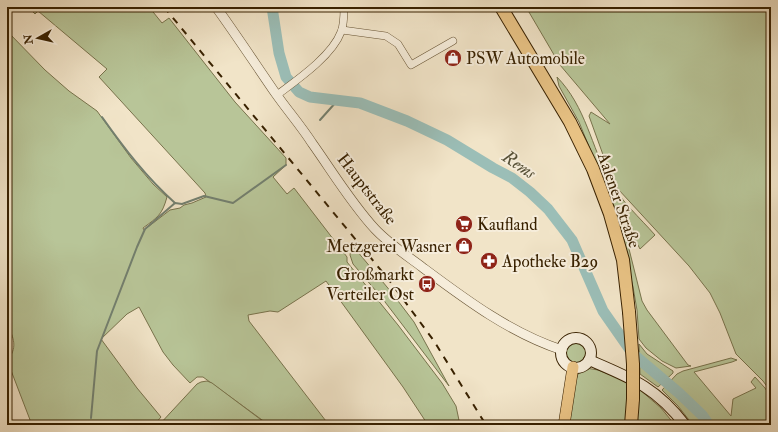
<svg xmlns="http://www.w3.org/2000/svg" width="778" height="432" font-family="'IM FELL Double Pica',serif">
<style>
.green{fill:#b8c598;stroke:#78734c}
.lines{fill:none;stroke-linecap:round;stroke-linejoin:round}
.stream{stroke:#737f6e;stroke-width:2}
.river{stroke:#9bbeb7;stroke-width:11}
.minor-casing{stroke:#665232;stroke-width:8}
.tertiary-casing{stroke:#665232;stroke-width:10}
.secondary-casing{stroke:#382100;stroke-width:12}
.primary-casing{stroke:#382100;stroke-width:12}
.trunk-casing{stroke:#382100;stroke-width:14}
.minor{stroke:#f6eddb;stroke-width:7}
.tertiary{stroke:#f6eddb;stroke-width:9}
.secondary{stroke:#f6eddb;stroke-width:10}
.primary{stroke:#e8c284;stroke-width:11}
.trunk{stroke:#e8c284;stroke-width:12}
.rail{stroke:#382100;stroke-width:2;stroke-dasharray:7 7;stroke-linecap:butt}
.trunk-bridge-casing{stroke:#382100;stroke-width:14;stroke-linecap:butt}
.trunk-bridge{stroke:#e8c284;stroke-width:12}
.labels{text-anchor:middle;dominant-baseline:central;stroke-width:4;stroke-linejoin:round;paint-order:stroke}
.poi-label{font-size:17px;fill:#382100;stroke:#f6eddb;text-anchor:start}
.street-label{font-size:17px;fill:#382100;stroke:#f6eddb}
.water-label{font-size:18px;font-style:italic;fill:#565037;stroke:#f6eddb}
</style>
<rect width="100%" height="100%" fill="#f1e4c8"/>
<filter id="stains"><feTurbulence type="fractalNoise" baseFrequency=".005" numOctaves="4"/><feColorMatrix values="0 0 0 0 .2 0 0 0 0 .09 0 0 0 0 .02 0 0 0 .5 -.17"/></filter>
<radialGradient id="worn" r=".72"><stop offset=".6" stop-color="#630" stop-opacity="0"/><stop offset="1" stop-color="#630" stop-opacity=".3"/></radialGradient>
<g class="green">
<path d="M28,7H149L162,23L169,18L235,102L286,158V165L273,177L287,194L294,188L347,257V262L398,325L442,383L456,406L460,425H428L403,387L326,281L278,312L270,311L248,315L249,321L329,425H269L203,377H197L190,383L173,365L163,352L139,307L127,314L101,339L137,388L161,417L154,425H32L7,360C18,349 14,337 7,325V31L45,70L69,91L97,111L131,158L153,184L167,197C162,215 158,217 143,228L144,230L170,210L180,208L184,205L192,203L206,197L205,193L99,77L107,69L38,11L35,14Z"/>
<path d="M526,7H771V392L763,381L736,354L720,313L710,293L689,266L618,189L610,174L589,116L591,112L610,124L560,65Z"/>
<path d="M557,77C586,107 591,146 610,181C621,201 640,218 655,235L640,249L625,220L622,221L642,301L647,310L688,365L691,366L676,368L662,361L646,348L639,339L637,310L633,287L627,262L603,181L579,122L559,86Z"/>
<path d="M352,245L392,293L414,322L449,386L382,298L353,264L350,255Z"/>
<path d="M7,331C12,339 13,348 7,356Z"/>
<circle cx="577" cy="353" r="11"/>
<path d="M639,344L647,354L673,371V373L658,387L640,374Z"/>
<path d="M731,358L737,360L732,362L694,372L731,416L733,399L756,388L751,382L755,377L765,388L771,398V425H693L678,406L662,390L677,374L683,371Z"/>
<path d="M586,368L598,370L629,382L626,425H568L573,389L578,374Z"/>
<path d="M207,381L212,383L268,425H159L197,384L201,382Z"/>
<path d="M639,389L661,408L675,425H636Z"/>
</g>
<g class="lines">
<g class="stream">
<path d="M102,117C124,148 146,177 175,203"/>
<path d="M320,120L337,101"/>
<path d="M91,418L97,351L137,247L145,229L175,203L182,204L204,196L233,203L286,165"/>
</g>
<path class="river" d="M272,7L279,53L286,77L299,92L310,97L360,103L407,121L447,140L493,168L512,178L530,192L548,209L572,240L603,311L633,354L679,393L702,415L709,425"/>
<defs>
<g id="minor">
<path d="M342,30L386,36L398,44L411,65L453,41"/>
<path d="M277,95C297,80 332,56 341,32C344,25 344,15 344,7"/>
</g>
<path id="tertiary" d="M216,7C237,36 256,65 276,94C288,111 301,126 312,143C332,171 351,203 375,229C388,243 406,255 422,267C465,299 510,333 562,350"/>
<g id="secondary">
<circle cx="576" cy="353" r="15"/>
<path d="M589,360C631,378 656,387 685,425"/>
</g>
<path id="primary" d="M564,425L573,367"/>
<g id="trunk">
<path d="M501,7L570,122L593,169L610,214L623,260L629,312"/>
<path d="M631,425L633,399"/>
</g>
</defs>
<use href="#minor" class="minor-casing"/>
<use href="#tertiary" class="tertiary-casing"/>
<use href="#secondary" class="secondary-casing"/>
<use href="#primary" class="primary-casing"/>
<use href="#trunk" class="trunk-casing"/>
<use href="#minor" class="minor"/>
<use href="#tertiary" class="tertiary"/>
<use href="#secondary" class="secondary"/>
<use href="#primary" class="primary"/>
<use href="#trunk" class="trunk"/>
<path class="rail" d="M164,7L389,280L434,341L486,425"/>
<defs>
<path id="trunk-bridge" d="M629,312L633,364V399"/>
</defs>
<use href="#trunk-bridge" class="trunk-bridge-casing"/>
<use href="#trunk-bridge" class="trunk-bridge"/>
</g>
<defs>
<symbol id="shop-disc" viewBox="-11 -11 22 22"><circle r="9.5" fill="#8f2418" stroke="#f6eddb"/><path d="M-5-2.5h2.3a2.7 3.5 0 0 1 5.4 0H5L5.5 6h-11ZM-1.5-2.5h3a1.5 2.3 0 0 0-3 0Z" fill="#fff"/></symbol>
<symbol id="supermarket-disc" viewBox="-11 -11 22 22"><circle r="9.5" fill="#8f2418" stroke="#f6eddb"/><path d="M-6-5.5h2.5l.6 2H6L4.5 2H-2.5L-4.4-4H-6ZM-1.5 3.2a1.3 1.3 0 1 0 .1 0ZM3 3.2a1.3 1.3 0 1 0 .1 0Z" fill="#fff"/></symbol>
<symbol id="pharmacy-disc" viewBox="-11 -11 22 22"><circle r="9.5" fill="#8f2418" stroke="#f6eddb"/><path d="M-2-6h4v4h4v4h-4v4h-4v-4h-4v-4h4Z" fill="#fff"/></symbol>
<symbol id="bus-disc" viewBox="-11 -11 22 22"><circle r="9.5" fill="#8f2418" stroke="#f6eddb"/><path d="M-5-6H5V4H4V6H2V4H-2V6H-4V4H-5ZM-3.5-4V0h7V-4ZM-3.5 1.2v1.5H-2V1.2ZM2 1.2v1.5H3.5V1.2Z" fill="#fff"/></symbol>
</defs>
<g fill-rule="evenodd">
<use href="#shop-disc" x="443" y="48" width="20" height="20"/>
<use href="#supermarket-disc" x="454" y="214" width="20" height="20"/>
<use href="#shop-disc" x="454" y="236" width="20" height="20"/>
<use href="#pharmacy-disc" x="479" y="251" width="20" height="20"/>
<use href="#bus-disc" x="417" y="274" width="20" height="20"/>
</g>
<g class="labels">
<g class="poi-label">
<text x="466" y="58">PSW Automobile</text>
<text x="477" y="224">Kaufland</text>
<text x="451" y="246" text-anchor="end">Metzgerei Wasner</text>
<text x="502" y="261">Apotheke B29</text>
<text x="414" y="274" text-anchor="end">Großmarkt<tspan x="414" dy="20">Verteiler Ost</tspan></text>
</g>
<g class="street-label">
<text transform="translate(367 189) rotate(52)">Hauptstraße</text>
<text transform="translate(619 200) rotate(71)">Aalener Straße</text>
</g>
<g class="water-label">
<text transform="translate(519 165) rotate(34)">Rems</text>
</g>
</g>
<rect width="778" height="432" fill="none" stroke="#f1e4c8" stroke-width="24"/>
<rect x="8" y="8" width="762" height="416" fill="none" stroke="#382100" stroke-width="2"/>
<rect x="12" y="12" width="754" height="408" fill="none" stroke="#382100"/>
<g transform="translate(38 38) rotate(262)" stroke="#f6eddb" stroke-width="3" paint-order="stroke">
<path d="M0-3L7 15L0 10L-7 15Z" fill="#382100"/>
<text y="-6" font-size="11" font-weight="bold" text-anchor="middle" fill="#382100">N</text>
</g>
<rect width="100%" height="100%" filter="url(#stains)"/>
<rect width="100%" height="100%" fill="url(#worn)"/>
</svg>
